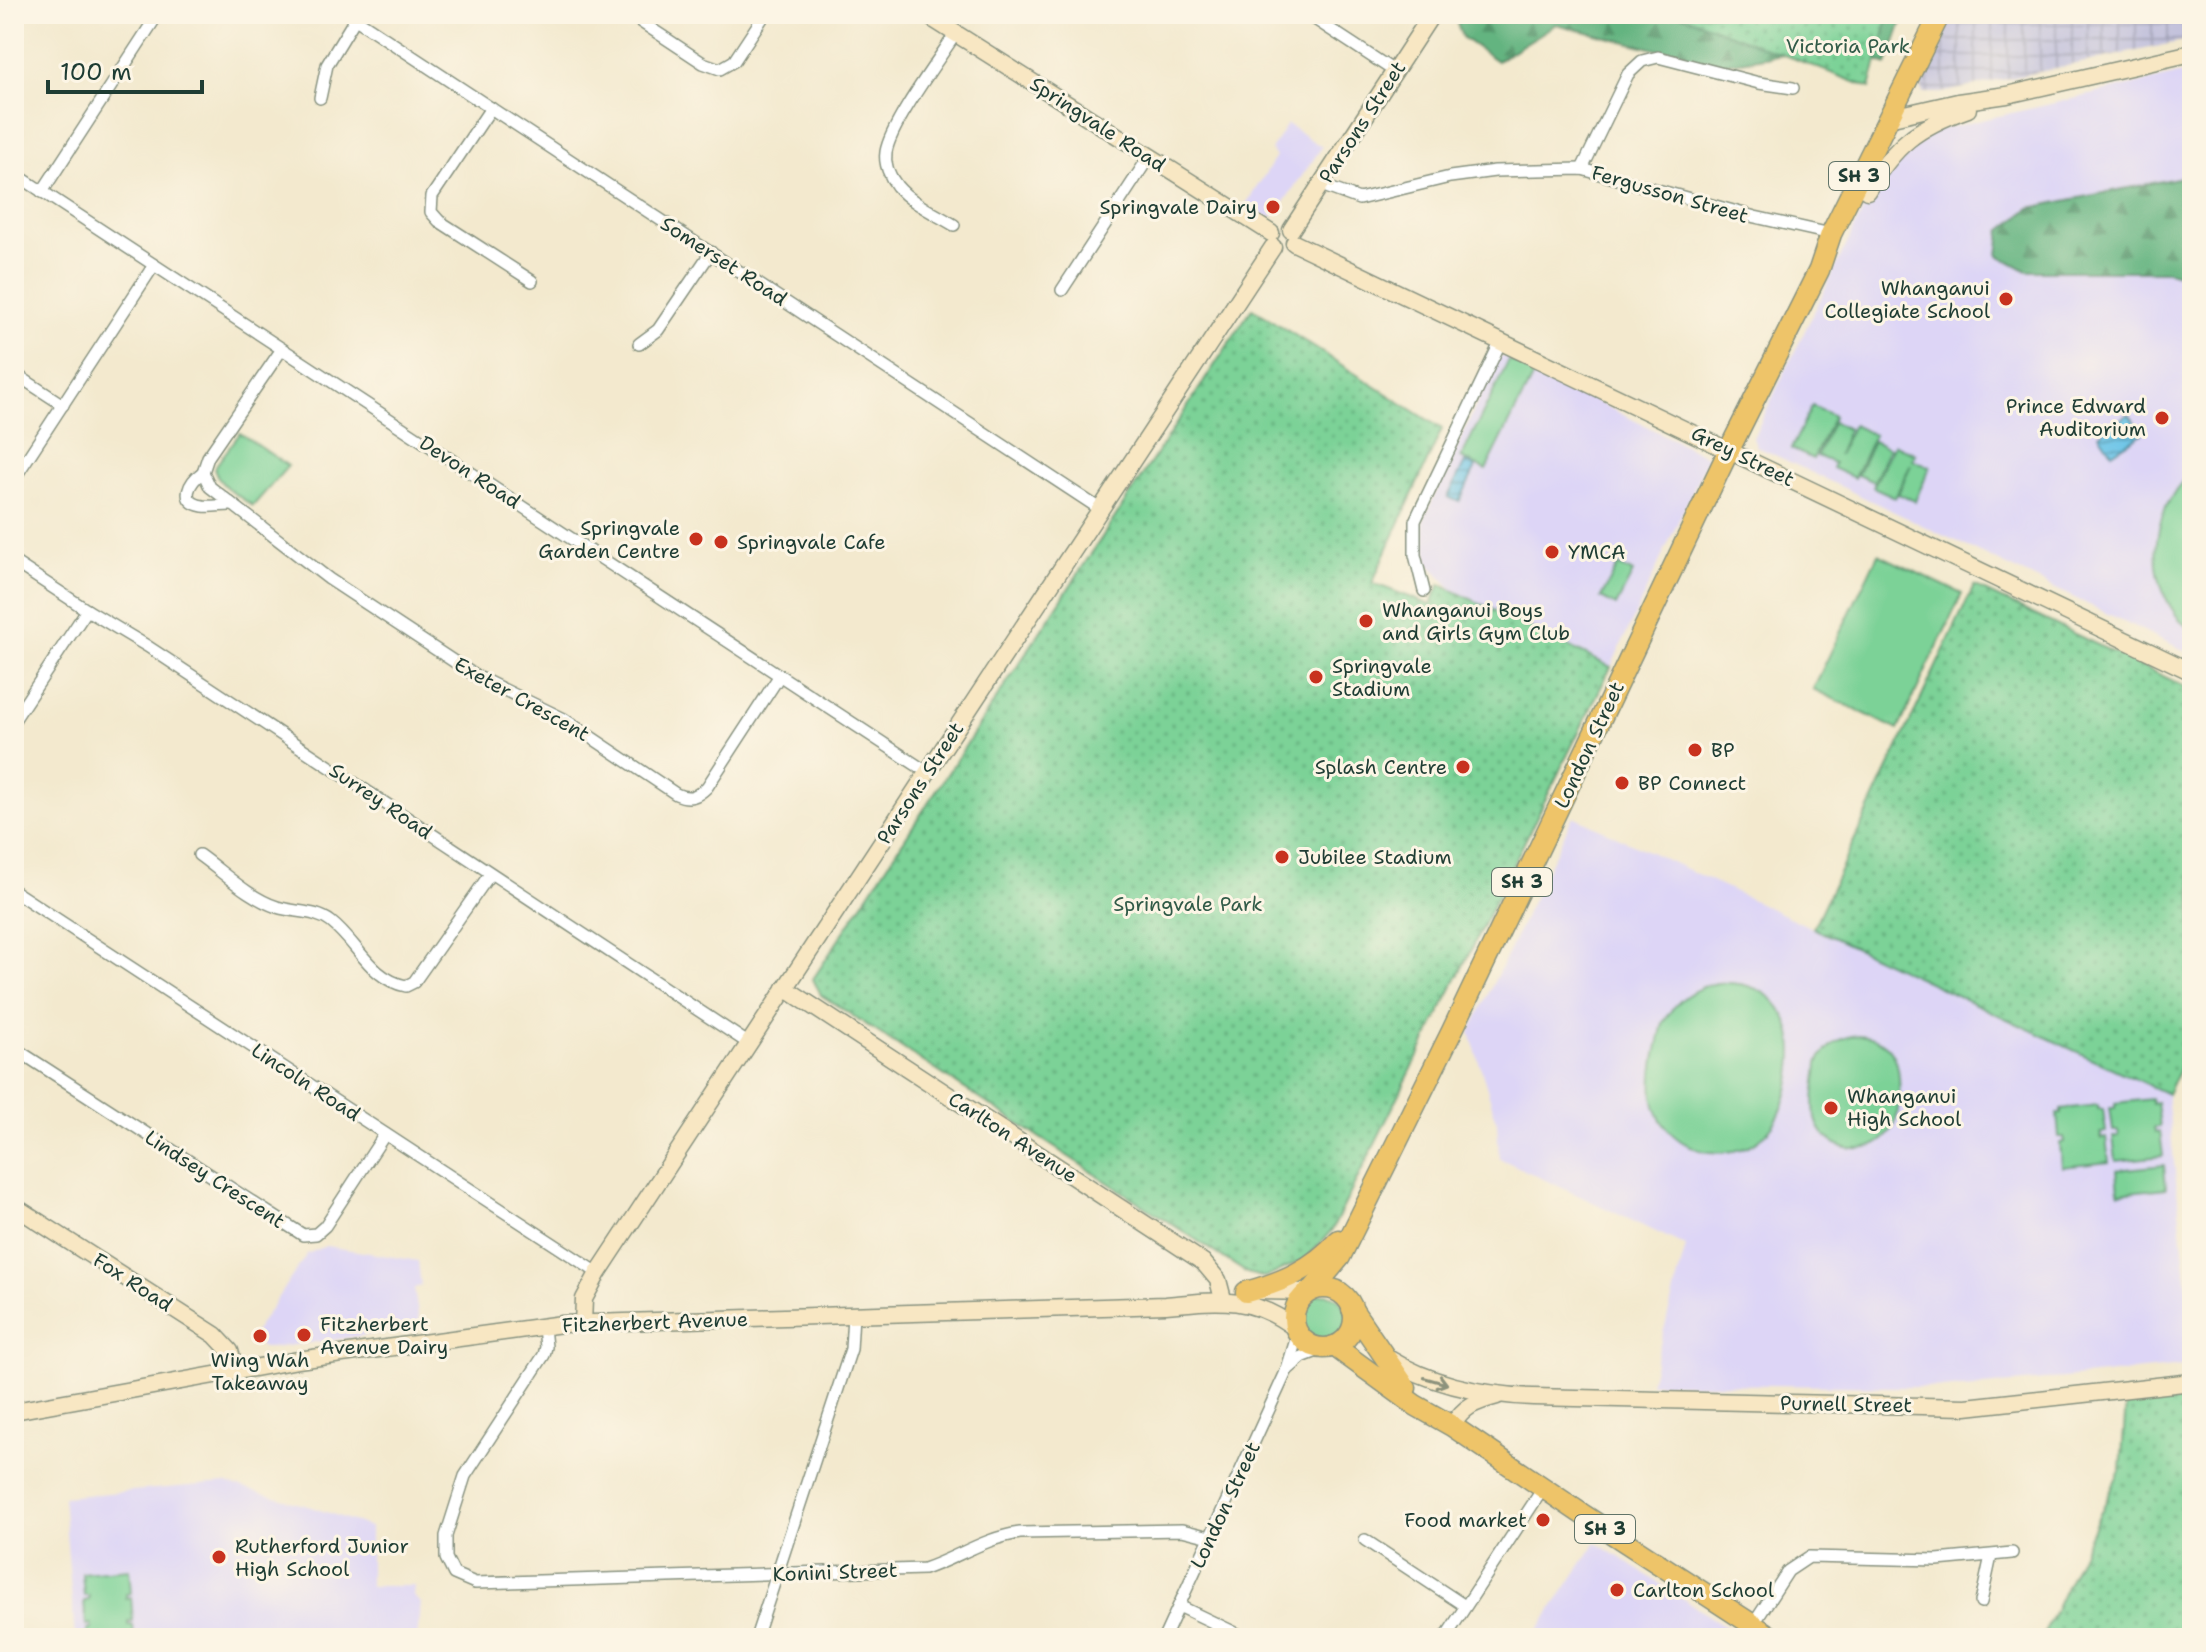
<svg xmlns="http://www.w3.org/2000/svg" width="2206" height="1652" font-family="'Shantell Sans',sans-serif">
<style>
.built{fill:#ddd5f6}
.industrial{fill:url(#industrial-grid)}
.grass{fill:#7bd297;stroke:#4d8866;stroke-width:2}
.forest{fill:url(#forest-firs);stroke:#42785a;stroke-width:2}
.park{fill:url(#park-dots);stroke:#4d8866;stroke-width:2}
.water{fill:url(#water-rules);stroke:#44808e;stroke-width:2}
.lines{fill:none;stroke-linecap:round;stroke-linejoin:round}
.street-casing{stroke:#899381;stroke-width:14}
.secondary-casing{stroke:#899381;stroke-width:19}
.highway-casing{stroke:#899381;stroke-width:23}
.street{stroke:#fff;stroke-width:11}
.secondary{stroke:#f8e7c3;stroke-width:16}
.highway{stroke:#eec469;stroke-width:20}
.oneway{stroke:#8c927c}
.poi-dot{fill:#c8321e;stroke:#fcf5e5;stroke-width:3}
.labels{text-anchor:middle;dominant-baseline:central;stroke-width:6;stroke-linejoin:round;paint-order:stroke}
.shield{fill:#fcf5e5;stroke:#617469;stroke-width:2}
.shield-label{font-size:18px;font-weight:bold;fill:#1f3d34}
.park-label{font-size:20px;fill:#315b48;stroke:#fcf5e5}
.street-label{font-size:20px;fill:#1f3d34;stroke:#fcf5e5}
.poi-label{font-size:20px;fill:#1f3d34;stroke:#fcf5e5;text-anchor:start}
</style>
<defs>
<pattern id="industrial-grid" width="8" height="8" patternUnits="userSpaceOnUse" patternTransform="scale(2)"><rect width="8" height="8" fill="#c2c1dc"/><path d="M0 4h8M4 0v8" fill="none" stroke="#9d9eb3"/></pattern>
<pattern id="forest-firs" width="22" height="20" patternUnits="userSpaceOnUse" patternTransform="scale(2)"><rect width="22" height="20" fill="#64b480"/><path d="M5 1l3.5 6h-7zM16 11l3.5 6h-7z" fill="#52946a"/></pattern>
<pattern id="park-dots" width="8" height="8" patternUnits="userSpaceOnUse" patternTransform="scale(2)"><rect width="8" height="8" fill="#7bd297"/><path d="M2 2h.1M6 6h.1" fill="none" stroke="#64ac7c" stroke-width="1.8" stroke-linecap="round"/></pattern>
<pattern id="water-rules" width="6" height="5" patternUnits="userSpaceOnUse" patternTransform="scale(2)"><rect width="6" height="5" fill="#6ac4e8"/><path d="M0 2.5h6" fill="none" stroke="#57a0bd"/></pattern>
</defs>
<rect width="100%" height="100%" fill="#fcf5e5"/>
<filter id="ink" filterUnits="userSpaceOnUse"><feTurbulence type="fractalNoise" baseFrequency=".0125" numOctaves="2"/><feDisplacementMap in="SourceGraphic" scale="16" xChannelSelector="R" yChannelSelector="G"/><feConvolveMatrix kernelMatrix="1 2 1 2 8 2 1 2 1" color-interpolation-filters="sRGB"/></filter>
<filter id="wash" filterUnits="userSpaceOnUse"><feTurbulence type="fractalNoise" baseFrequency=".006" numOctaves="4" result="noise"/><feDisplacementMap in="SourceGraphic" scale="32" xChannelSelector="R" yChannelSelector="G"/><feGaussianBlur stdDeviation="1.8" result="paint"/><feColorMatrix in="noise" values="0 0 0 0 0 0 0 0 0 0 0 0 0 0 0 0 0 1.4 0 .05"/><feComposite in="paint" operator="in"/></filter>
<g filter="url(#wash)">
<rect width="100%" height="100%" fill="#f3e9ce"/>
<g class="built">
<path d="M2192,71V654L1756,446L1753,438L1887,161L1913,136Z"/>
<path d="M1287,124L1322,147L1275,215L1266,217L1246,204L1276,157L1271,150Z"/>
<path d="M1505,356L1708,457L1611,667L1454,591L1428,563L1423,521L1498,358Z"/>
<path d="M1573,816L2167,1094L2192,1335V1365L1965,1388L1650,1383L1686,1246L1499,1158L1497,1122L1470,1032Z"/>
<path d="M326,1246L418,1261L421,1286L414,1288L420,1328L271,1348H263L250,1339L307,1254Z"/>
<path d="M225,1483L311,1507L370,1527V1586H414L413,1596L421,1603L417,1638H75L63,1497Z"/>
<path d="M1596,1542L1743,1638H1533Z"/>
</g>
<path class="industrial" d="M1950,14H2192V39L1941,93H1923L1920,79Z"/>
<g class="grass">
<path d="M1509,360L1535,372L1486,470L1461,458Z"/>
<path d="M1812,406L1834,416L1813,459L1791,449Z"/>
<path d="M1832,422L1848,429L1838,455L1853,425L1874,435L1854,478L1832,468L1834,463L1817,456Z"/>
<path d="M240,433L288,466L253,506C239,496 218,486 214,468Z"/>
<path d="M1873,441L1889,448L1874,482L1857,475Z"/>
<path d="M1894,444L1915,454L1913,460L1930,467L1915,501L1898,494L1911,464L1895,497L1873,487Z"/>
<path d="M2192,472V631C2143,593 2146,511 2192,472Z"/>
<path d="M1878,554L1962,594L1898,730L1813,689Z"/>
<path d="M1618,565L1633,573L1616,606L1601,598Z"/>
<path d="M1717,983C1776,980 1800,1021 1791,1075C1785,1112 1770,1147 1727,1152C1711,1154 1694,1150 1681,1141C1638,1112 1654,1064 1663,1023C1675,1001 1692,988 1717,983Z"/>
<path d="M1859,1035C1897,1039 1901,1065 1899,1098C1898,1113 1897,1127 1885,1138C1863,1159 1824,1149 1816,1119C1811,1102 1817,1081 1818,1063C1826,1046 1839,1037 1859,1035Z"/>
<path d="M2151,1099L2152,1104L2157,1103L2160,1127L2154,1128L2155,1133L2160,1132L2163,1156L2116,1161L2113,1137L2119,1136L2118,1131H2113L2110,1108H2115V1103Z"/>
<path d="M2098,1105V1109H2103L2106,1132L2101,1133V1139L2106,1138L2109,1162L2062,1167L2060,1143L2065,1142L2064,1137H2059L2057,1114L2061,1113V1109Z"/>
<path d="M2164,1165L2166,1188L2119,1193L2117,1170Z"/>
<circle cx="1324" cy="1317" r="23"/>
<path d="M129,1569L131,1593L126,1594V1598L131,1597L133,1621H128V1625H133L134,1638H87V1629L92,1628L91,1624L86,1625L84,1601L89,1600V1596H84L82,1573Z"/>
</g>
<g class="forest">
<path d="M1454,14H1905L1887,65L1836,45L1717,65L1556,24L1497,61L1462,37Z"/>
<path d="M2192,175V278L2167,271H2027L1998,255L2001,231L2030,208Z"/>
</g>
<g class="park">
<path d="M1678,14H1889L1870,88Z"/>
<path d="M1252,308L1442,429L1372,583L1431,605L1440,584L1611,667L1332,1230L1307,1258L1265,1278L1247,1273L821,995L813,979Z"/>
<path d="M1974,586L2192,690V1041L2167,1094L1813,928Z"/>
<path d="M2192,1397V1638H2042L2121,1469L2126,1404Z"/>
</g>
<g class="water">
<path d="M2129,414L2142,434L2112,453L2099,434Z"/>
<path d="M1465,462L1476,467L1459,502L1448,497Z"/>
</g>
</g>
<g filter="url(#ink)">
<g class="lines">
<defs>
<g id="street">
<path d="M348,14L1100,509"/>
<path d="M629,14L703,63L720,69L734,61L765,14"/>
<path d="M1307,14L1394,71"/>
<path d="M320,98L327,65L355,19"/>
<path d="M491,108L432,196L431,212L439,221L532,281"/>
<path d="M1582,169L1628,74L1642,61L1658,57L1759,83L1793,88"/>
<path d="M14,173L927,772"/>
<path d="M1321,185L1359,199L1450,177L1495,171L1582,169L1755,217L1831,234"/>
<path d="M42,192L158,14"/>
<path d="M954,225C936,214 911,203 897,186C890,177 884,164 886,152C890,125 939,59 956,33"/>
<path d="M1062,290L1149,157"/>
<path d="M639,344L658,330L711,252"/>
<path d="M282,349L208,457L203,472L210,487L329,579L476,676L564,719L676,794C689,800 697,797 707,787L780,675"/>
<path d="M14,373L63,405"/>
<path d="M203,472C189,482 178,502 203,506C212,507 222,505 231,505"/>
<path d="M14,479L154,265"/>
<path d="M14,562L87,610L147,646L748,1043"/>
<path d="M1424,591L1415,555V521L1501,341"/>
<path d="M14,720L87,610"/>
<path d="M199,855C223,872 249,898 277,907C296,913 315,910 331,922C358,943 370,979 406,986L414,982L490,874"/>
<path d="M14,891L598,1273"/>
<path d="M14,1048L303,1235L316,1234L325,1226L385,1134"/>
<path d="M544,1327L546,1347L544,1355L465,1476L446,1536V1558L454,1574L475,1583L924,1569C957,1558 984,1538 1020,1533L1182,1530L1210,1537"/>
<path d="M1286,1371L1302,1357L1325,1348"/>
<path d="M1365,1540L1465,1606"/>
<path d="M1981,1602L1991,1556"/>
<path d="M1179,1606L1246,1638"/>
<path d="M1753,1625L1788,1571L1809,1557L1937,1560L2012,1553"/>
<path d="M756,1638L851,1349L853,1315"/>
<path d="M1164,1638L1286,1372L1298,1333"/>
<path d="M1445,1638L1544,1487"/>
</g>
<g id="secondary">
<path d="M925,14L1271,233"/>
<path d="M1888,118L1958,102L2007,95L2192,53"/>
<path d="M1867,191C1895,145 1917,127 1968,109"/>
<path d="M1291,230L1432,14"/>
<path d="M1294,243L2192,672"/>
<path d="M785,988L1203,1262L1218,1280L1223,1299"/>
<path d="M14,1206L215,1335L230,1351L236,1371"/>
<path d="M1259,1291L1306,1292"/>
<path d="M583,1324L584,1299L598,1273L1273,247"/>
<path d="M1388,1358C1432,1385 1481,1395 1533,1397L1966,1407L2192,1382"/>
<path d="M14,1411L298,1360L562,1324L1166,1305C1217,1300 1253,1295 1296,1329"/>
<path d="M1452,1426C1464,1406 1475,1402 1497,1396"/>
</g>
<g id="highway">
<path d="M1314,1288L1340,1257L1452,1031L1729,450L1819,270L1831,234L1940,14"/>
<circle cx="1324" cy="1318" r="30"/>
<path d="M1246,1292C1283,1282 1313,1269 1339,1240"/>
<path d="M1352,1309L1406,1388"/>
<path d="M1334,1346L1415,1405L1452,1426L1579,1512L1773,1638"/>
</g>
</defs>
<use href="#street" class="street-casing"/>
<use href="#secondary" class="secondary-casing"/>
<use href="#highway" class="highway-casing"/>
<use href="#street" class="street"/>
<use href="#secondary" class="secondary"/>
<use href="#highway" class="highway"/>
</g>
<defs><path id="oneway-shaft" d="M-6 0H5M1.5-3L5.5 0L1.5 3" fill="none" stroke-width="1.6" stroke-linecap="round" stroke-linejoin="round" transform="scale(2)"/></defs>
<use class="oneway" href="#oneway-shaft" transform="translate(1436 1381) rotate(16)"/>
</g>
<g class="poi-dot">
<circle cx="1273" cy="207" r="8"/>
<circle cx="2006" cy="299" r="8"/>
<circle cx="2162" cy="418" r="8"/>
<circle cx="696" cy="539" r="8"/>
<circle cx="721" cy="542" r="8"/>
<circle cx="1552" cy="552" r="8"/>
<circle cx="1366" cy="621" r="8"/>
<circle cx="1316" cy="677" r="8"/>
<circle cx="1695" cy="750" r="8"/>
<circle cx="1463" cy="767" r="8"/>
<circle cx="1622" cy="783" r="8"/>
<circle cx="1282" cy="857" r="8"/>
<circle cx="1831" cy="1108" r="8"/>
<circle cx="304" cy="1335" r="8"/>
<circle cx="260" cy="1336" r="8"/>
<circle cx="1543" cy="1520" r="8"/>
<circle cx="219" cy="1557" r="8"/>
<circle cx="1617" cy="1590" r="8"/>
</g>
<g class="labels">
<g class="shield">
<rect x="1829" y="162" width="60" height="28" rx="6"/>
<rect x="1492" y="868" width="60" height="28" rx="6"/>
<rect x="1575" y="1515" width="60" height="28" rx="6"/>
</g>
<g class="shield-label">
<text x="1859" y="176">SH 3</text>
<text x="1522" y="882">SH 3</text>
<text x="1605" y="1529">SH 3</text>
</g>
<g class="park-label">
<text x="1848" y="46">Victoria Park</text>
<text x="1188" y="904">Springvale Park</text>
</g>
<g class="street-label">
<text transform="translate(1362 122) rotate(-57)">Parsons Street</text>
<text transform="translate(1098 124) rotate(33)">Springvale Road</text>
<text transform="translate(1670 194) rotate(16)">Fergusson Street</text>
<text transform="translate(724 261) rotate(33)">Somerset Road</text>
<text transform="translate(1743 456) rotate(26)">Grey Street</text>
<text transform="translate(470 472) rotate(33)">Devon Road</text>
<text transform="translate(522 699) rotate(29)">Exeter Crescent</text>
<text transform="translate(1589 745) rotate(-65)">London Street</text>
<text transform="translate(920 783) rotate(-57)">Parsons Street</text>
<text transform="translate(381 801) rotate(34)">Surrey Road</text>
<text transform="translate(306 1082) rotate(33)">Lincoln Road</text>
<text transform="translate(1013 1137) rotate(33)">Carlton Avenue</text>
<text transform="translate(215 1179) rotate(33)">Lindsey Crescent</text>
<text transform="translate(133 1282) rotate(33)">Fox Road</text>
<text transform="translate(655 1322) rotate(-2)">Fitzherbert Avenue</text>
<text transform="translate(1846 1404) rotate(1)">Purnell Street</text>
<text transform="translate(1225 1505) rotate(-65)">London Street</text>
<text transform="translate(835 1572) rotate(-2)">Konini Street</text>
</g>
<g class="poi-label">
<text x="1257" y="207" text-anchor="end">Springvale Dairy</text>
<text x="1990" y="288" text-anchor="end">Whanganui<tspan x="1990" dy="23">Collegiate School</tspan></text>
<text x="2146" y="406" text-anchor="end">Prince Edward<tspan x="2146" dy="23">Auditorium</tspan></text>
<text x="680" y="528" text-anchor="end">Springvale<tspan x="680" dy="23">Garden Centre</tspan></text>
<text x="737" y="542">Springvale Cafe</text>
<text x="1568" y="552">YMCA</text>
<text x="1382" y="610">Whanganui Boys<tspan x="1382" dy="23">and Girls Gym Club</tspan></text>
<text x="1332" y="666">Springvale<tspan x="1332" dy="23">Stadium</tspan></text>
<text x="1711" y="750">BP</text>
<text x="1447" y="767" text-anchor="end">Splash Centre</text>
<text x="1638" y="783">BP Connect</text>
<text x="1298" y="857">Jubilee Stadium</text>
<text x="1847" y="1096">Whanganui<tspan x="1847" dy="23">High School</tspan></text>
<text x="320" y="1324">Fitzherbert<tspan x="320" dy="23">Avenue Dairy</tspan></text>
<text x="260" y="1360" text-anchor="middle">Wing Wah<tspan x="260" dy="23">Takeaway</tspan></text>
<text x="1527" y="1520" text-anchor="end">Food market</text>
<text x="235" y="1546">Rutherford Junior<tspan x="235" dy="23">High School</tspan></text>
<text x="1633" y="1590">Carlton School</text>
</g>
</g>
<rect width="2206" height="1652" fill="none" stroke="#fcf5e5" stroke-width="48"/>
<path d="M48 80v12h154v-12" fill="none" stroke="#1f3d34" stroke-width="4"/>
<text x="60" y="80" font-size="24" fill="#1f3d34" stroke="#fcf5e5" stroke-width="6" paint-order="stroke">100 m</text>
</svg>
